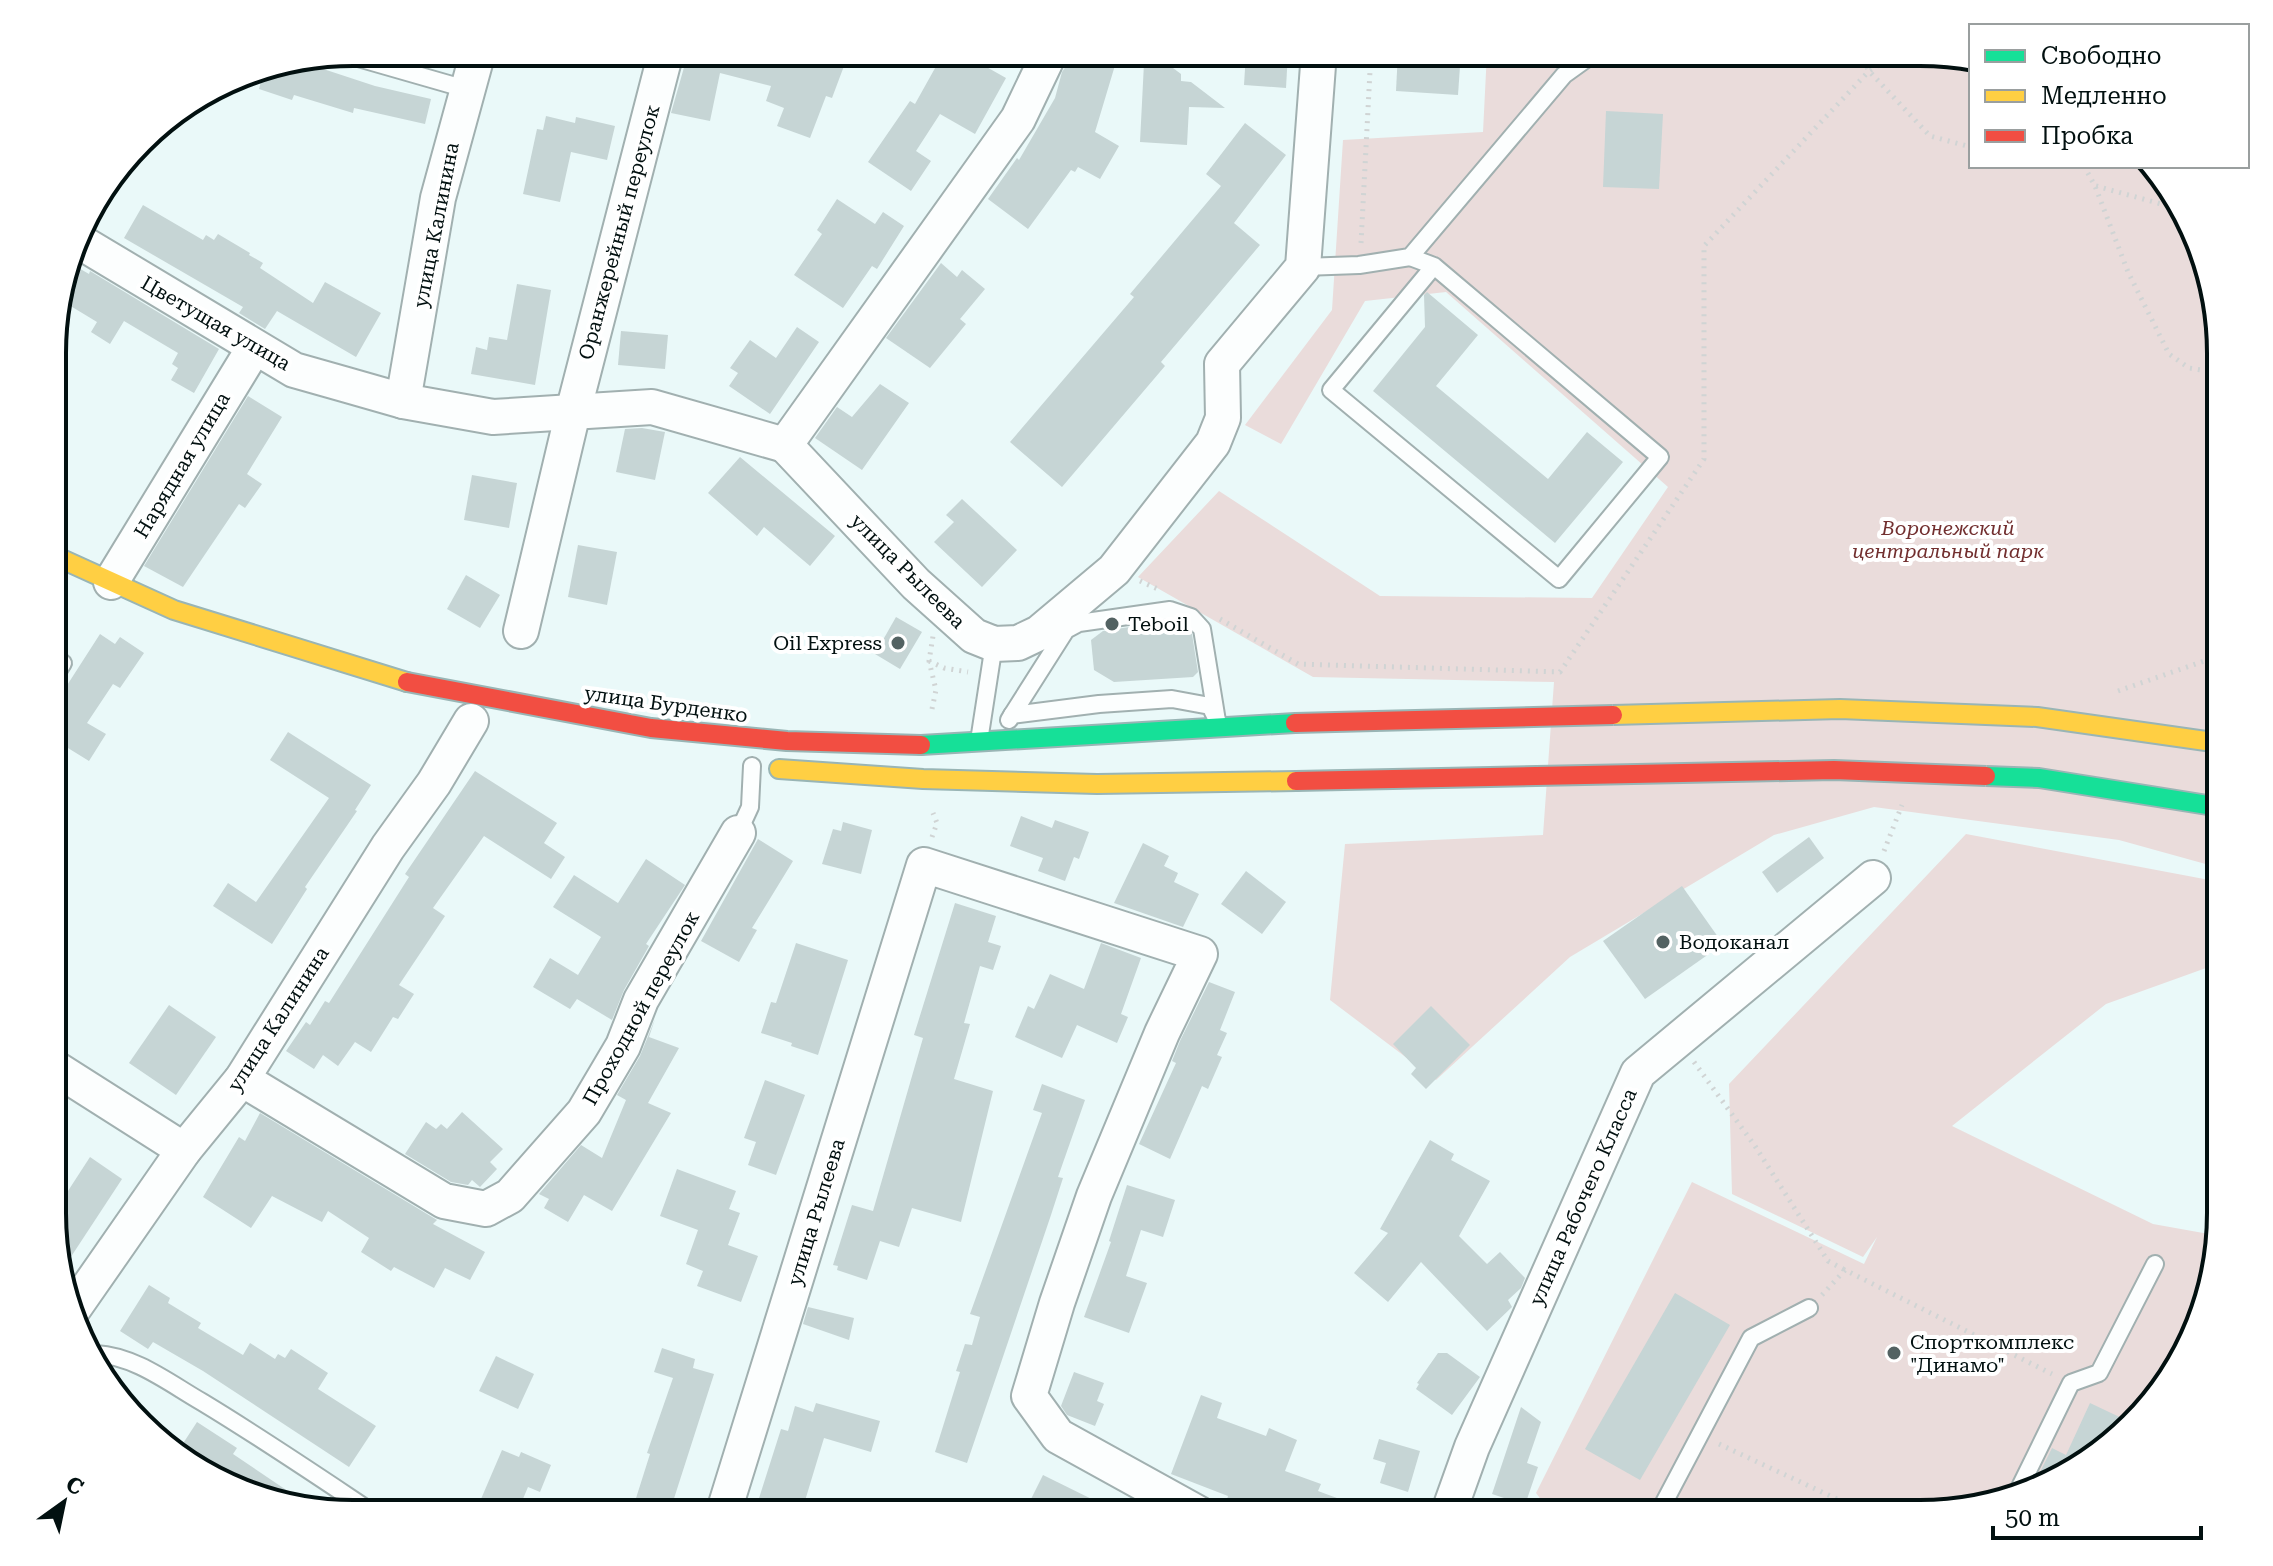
<svg xmlns="http://www.w3.org/2000/svg" width="2273" height="1566" font-family="'Roboto Serif',serif">
<style>
.green{fill:#eadcdb}
.building{fill:#c6d5d5}
.lines{fill:none;stroke-linecap:round;stroke-linejoin:round}
.lane-casing{stroke:#a1b0b0;stroke-width:20}
.street-casing{stroke:#a1b0b0;stroke-width:38}
.fast-casing{stroke:#99b5b5;stroke-width:22}
.slow-casing{stroke:#99b5b5;stroke-width:22}
.jam-casing{stroke:#99b5b5;stroke-width:22}
.path{stroke:#d0d4d4;stroke-width:5;stroke-dasharray:2 6;stroke-linecap:butt}
.lane{stroke:#fcfefe;stroke-width:16}
.street{stroke:#fcfefe;stroke-width:34}
.fast{stroke:#16e098;stroke-width:18}
.slow{stroke:#ffcf43;stroke-width:18}
.jam{stroke:#f24e42;stroke-width:18}
.fast-bridge-casing{stroke:#99b5b5;stroke-width:22;stroke-linecap:butt}
.slow-bridge-casing{stroke:#99b5b5;stroke-width:22;stroke-linecap:butt}
.jam-bridge-casing{stroke:#99b5b5;stroke-width:22;stroke-linecap:butt}
.fast-bridge{stroke:#16e098;stroke-width:18}
.slow-bridge{stroke:#ffcf43;stroke-width:18}
.jam-bridge{stroke:#f24e42;stroke-width:18}
.poi-dot{fill:#536262;stroke:#fff;stroke-width:3}
.labels{text-anchor:middle;dominant-baseline:central;stroke-width:8;stroke-linejoin:round;paint-order:stroke}
.street-label{font-size:20px;fill:#021010;stroke:#fff}
.park-label{font-size:20px;font-style:italic;fill:#722f2f;stroke:#fff}
.poi-label{font-size:20px;fill:#021010;stroke:#fff;text-anchor:start}
.rim{fill:none;stroke:#021010;stroke-width:4}
</style>
<rect width="100%" height="100%" fill="#eaf9f9"/>
<g class="green">
<path d="M1487,52L1939,53L1971,59V166H2149L2181,203L2220,334V868L2119,840L1874,807L1774,835L1570,957L1436,1080L1330,1000L1345,844L1543,835L1554,682L1313,677L1138,577L1219,491L1380,596L1592,598L1668,487L1446,292L1365,301L1281,444L1245,425L1332,310L1343,140L1483,132Z"/>
<path d="M1966,834L2220,882V963L2106,1004L1952,1126L2153,1224L2220,1236L2205,1310L2159,1396L2054,1483L1921,1514H1552L1536,1493L1692,1182L1864,1264L1877,1237L1863,1257L1732,1194L1729,1084Z"/>
</g>
<g class="building">
<path d="M685,52H830L847,58L832,98L826,96L810,138L777,126L784,108L766,101L771,86L720,73L710,121L671,113L685,64Z"/>
<path d="M944,52H960L1006,78L975,134L940,114L916,151L931,161L911,191L868,162L910,101L915,104Z"/>
<path d="M1072,52H1083L1116,62L1095,132L1119,146L1100,179L1078,167L1075,172L1071,170L1028,229L988,199L1017,158L1019,160L1055,98L1062,72L1066,66L1068,67Z"/>
<path d="M1246,52H1288L1286,88L1244,85Z"/>
<path d="M1398,52H1461L1458,95L1396,91Z"/>
<path d="M302,62L375,86L431,99L425,124L354,108L353,113L294,95L292,100L259,89L264,70Z"/>
<path d="M1144,63L1169,65L1181,74V81L1191,82L1225,108L1189,107L1187,145L1140,142Z"/>
<path d="M1606,111L1663,114L1659,189L1603,187Z"/>
<path d="M546,116L575,123L576,117L615,126L607,160L571,152L560,202L523,194L537,129L543,130Z"/>
<path d="M1245,123L1286,155L1234,223L1260,245L1161,362L1165,366L1062,487L1010,442L1134,297L1130,294L1221,186L1206,174Z"/>
<path d="M837,199L875,224L883,212L904,226L877,269L872,266L843,308L794,275L822,234L817,230Z"/>
<path d="M143,205L203,240L206,235L214,240L218,234L250,253L249,255L263,263L260,268L313,303L325,282L381,313L356,357L277,311L265,329L239,313L243,307L124,238Z"/>
<path d="M70,263L89,274L90,271L219,349L194,393L171,380L178,368L172,364L178,353L124,321L110,344L91,332L97,322L59,299Z"/>
<path d="M941,263L957,277L962,270L985,289L960,319L966,324L930,368L886,338Z"/>
<path d="M517,284L551,290L535,385L471,374L476,347L487,350L489,337L507,340Z"/>
<path d="M1427,292L1478,335L1436,386L1548,479L1587,432L1623,462L1555,543L1373,391L1425,327L1424,295Z"/>
<path d="M797,327L819,342L770,414L729,386L738,373L730,368L750,340L776,358Z"/>
<path d="M621,331L668,335L665,369L618,365Z"/>
<path d="M880,384L909,403L862,470L815,438L837,407L852,417Z"/>
<path d="M248,396L282,417L247,474L262,484L245,508L239,504L183,587L144,566Z"/>
<path d="M642,428L665,432L655,480L616,472L625,429Z"/>
<path d="M740,457L835,536L810,566L764,527L757,536L708,493Z"/>
<path d="M472,475L517,483L509,528L464,520Z"/>
<path d="M962,499L1017,550L982,587L934,542L954,522L946,515Z"/>
<path d="M578,545L617,552L607,605L568,597Z"/>
<path d="M466,575L500,595L480,628L447,609Z"/>
<path d="M896,617L922,632L900,669L875,654Z"/>
<path d="M1169,621L1185,627L1192,634L1198,672L1193,677L1114,682L1094,670L1091,640L1103,631Z"/>
<path d="M100,634L115,644L120,637L144,653L120,688L113,684L87,723L106,734L89,761L55,740V704Z"/>
<path d="M288,732L371,785L355,810L357,811L305,887L307,889L272,944L213,906L228,883L256,902L329,798L270,760Z"/>
<path d="M475,771L557,823L544,843L565,857L551,879L484,836L433,908L445,916L399,985L414,994L398,1019L393,1017L371,1052L355,1042L338,1066L323,1055L314,1069L286,1051L306,1022L310,1025L325,1001L329,1003L409,877L405,874Z"/>
<path d="M1021,816L1052,828L1055,820L1089,832L1079,859L1074,857L1065,881L1038,871L1043,858L1010,846Z"/>
<path d="M843,822L872,830L861,874L822,864L833,829L841,831Z"/>
<path d="M1809,837L1824,858L1777,893L1762,872Z"/>
<path d="M758,839L793,861L752,928L757,930L739,962L701,941Z"/>
<path d="M1143,843L1169,856L1164,866L1178,873L1174,882L1199,894L1183,927L1114,903Z"/>
<path d="M646,859L685,885L646,944L649,946L624,990L612,1020L577,999L570,1009L533,987L550,958L578,975L601,937L553,907L574,875L618,903Z"/>
<path d="M1246,871L1286,902L1262,934L1221,904Z"/>
<path d="M1682,886L1723,944L1645,999L1603,941Z"/>
<path d="M955,903L996,916L988,942L1001,946L993,970L980,966L964,1023L970,1024L954,1079L993,1091L961,1222L912,1208L899,1247L880,1241L867,1280L837,1270L838,1266L833,1265L852,1205L873,1211L923,1038L914,1035Z"/>
<path d="M796,943L848,960L818,1055L791,1046L792,1043L761,1033L771,1002L776,1003Z"/>
<path d="M1101,943L1141,958L1121,1014L1128,1017L1117,1043L1077,1025L1062,1058L1015,1037L1028,1006L1034,1009L1050,974L1084,989Z"/>
<path d="M1209,982L1235,992L1220,1030L1227,1033L1217,1055L1222,1057L1208,1089L1202,1086L1170,1159L1139,1144L1176,1063L1172,1061L1180,1041Z"/>
<path d="M169,1005L216,1037L176,1095L129,1063Z"/>
<path d="M1431,1006L1470,1045L1426,1089L1411,1074L1416,1068L1393,1044Z"/>
<path d="M655,1019L649,1037L679,1048L648,1103L671,1113L612,1211L584,1195L568,1222L544,1208L549,1199L539,1194L581,1145L602,1158L626,1100L617,1095L640,1056Z"/>
<path d="M765,1080L805,1095L776,1175L748,1165L756,1142L744,1138Z"/>
<path d="M1042,1084L1085,1100L1058,1177L1063,1178L1051,1215L967,1463L935,1452L960,1372L956,1371L965,1344L972,1345L980,1317L970,1314L1042,1113L1033,1110Z"/>
<path d="M462,1112L503,1149L490,1162L497,1169L480,1187L472,1180L468,1185L451,1182L405,1154L426,1122L436,1129L441,1124L447,1129Z"/>
<path d="M260,1113L437,1220L433,1224L485,1252L470,1280L445,1268L434,1288L394,1267L391,1271L361,1252L369,1238L328,1211L322,1222L272,1196L251,1228L203,1197L239,1137L245,1141Z"/>
<path d="M1430,1140L1454,1154L1451,1160L1490,1181L1459,1236L1487,1264L1500,1252L1525,1278L1521,1288L1508,1300L1512,1307L1487,1331L1421,1262L1388,1302L1354,1273L1388,1233L1380,1229Z"/>
<path d="M90,1157L122,1179L61,1272L55,1252V1211Z"/>
<path d="M677,1169L736,1191L729,1209L740,1213L728,1245L758,1256L741,1302L697,1286L703,1271L686,1264L698,1230L660,1216Z"/>
<path d="M1127,1185L1175,1200L1163,1237L1141,1230L1126,1276L1147,1283L1129,1333L1084,1317L1111,1242L1109,1241Z"/>
<path d="M149,1285L170,1298L168,1303L201,1323L198,1328L243,1355L250,1343L275,1359L278,1354L285,1358L291,1349L328,1373L318,1389L376,1426L349,1467L203,1371L153,1342L148,1349L120,1331Z"/>
<path d="M1675,1293L1730,1325L1640,1480L1585,1449Z"/>
<path d="M808,1307L854,1318L849,1340L803,1324Z"/>
<path d="M662,1348L695,1359L693,1368L714,1374L669,1514H631L650,1454L647,1453L673,1378L654,1372Z"/>
<path d="M1438,1353H1447L1480,1377L1452,1415L1416,1389L1419,1384L1417,1383Z"/>
<path d="M496,1356L534,1374L518,1409L479,1391Z"/>
<path d="M1074,1372L1104,1383L1097,1401L1104,1404L1095,1426L1067,1415L1061,1406Z"/>
<path d="M1201,1395L1222,1403L1217,1418L1266,1436L1269,1428L1297,1440L1285,1471L1321,1484L1318,1491L1372,1511V1514H1253L1226,1503L1228,1496L1171,1474Z"/>
<path d="M816,1403L880,1421L871,1452L824,1438L801,1514H754L781,1429L788,1431L795,1406L813,1412Z"/>
<path d="M2090,1403L2128,1421L2054,1483L2032,1488L2052,1448L2066,1455Z"/>
<path d="M1521,1407L1541,1422L1527,1463L1538,1467L1525,1505L1492,1494Z"/>
<path d="M197,1422L237,1448L233,1454L316,1510L258,1498L180,1448Z"/>
<path d="M1379,1439L1420,1451L1408,1492L1380,1483L1386,1463L1373,1459Z"/>
<path d="M502,1450L519,1457L521,1452L551,1465L540,1492L528,1487L517,1513H475Z"/>
<path d="M1043,1475L1122,1514H1056L1030,1501Z"/>
</g>
<g class="lines">
<defs>
<g id="lane">
<path d="M344,54L466,89"/>
<path d="M1410,257L1434,266L1660,457L1559,579L1331,390L1434,266"/>
<path d="M1303,267L1359,265L1410,257L1564,75L1596,52"/>
<path d="M55,676L63,663"/>
<path d="M1012,715L1066,630L1079,623L1170,610L1191,617L1202,629L1217,721"/>
<path d="M1009,720L1012,715L1099,704L1172,699L1210,706L1217,720"/>
<path d="M979,741L994,644"/>
<path d="M738,833L750,807L752,766"/>
<path d="M91,1361L96,1354C135,1356 169,1383 202,1402C260,1437 316,1475 373,1513"/>
<path d="M2018,1491L2071,1383L2099,1373L2155,1264"/>
<path d="M1658,1514L1751,1338L1809,1308"/>
</g>
<g id="street">
<path d="M77,240L294,370L347,385L403,401L493,417L652,407L785,445"/>
<path d="M403,401L438,198L478,52"/>
<path d="M785,445L916,584L974,636L994,644L1018,643L1039,633L1114,570L1213,443L1223,418L1222,364L1303,267L1319,52"/>
<path d="M785,445L1018,119L1050,52"/>
<path d="M111,582L254,348"/>
<path d="M521,631L573,412L666,52"/>
<path d="M55,1068L184,1150"/>
<path d="M242,1079L444,1201L486,1209L510,1196L584,1112L623,1046L641,1000L738,833"/>
<path d="M74,1308L184,1150L242,1079L388,847L434,783L471,721"/>
<path d="M723,1514L924,865L1200,954L1162,1033L1094,1196L1057,1303L1029,1396L1058,1436L1199,1514"/>
<path d="M1448,1514L1472,1447L1638,1073L1873,878"/>
</g>
<path id="fast" d="M921,745L1295,723"/>
<g id="slow">
<path d="M55,556L174,610L407,682"/>
<path d="M779,769L923,779L1097,784L1296,781"/>
</g>
<path id="jam" d="M407,682L651,728L787,741L921,745"/>
</defs>
<use href="#lane" class="lane-casing"/>
<use href="#street" class="street-casing"/>
<use href="#fast" class="fast-casing"/>
<use href="#slow" class="slow-casing"/>
<use href="#jam" class="jam-casing"/>
<g class="path">
<path d="M1859,53L1869,71L1930,136L1971,147"/>
<path d="M2084,166L2095,186L2128,272L2169,354L2189,368L2220,373"/>
<path d="M2096,186L2183,210"/>
<path d="M1361,243L1371,52"/>
<path d="M1140,581L1160,590"/>
<path d="M1220,619L1298,664L1560,672L1704,459V246L1869,71L1899,53"/>
<path d="M929,661L944,668L968,672"/>
<path d="M2118,691L2210,659H2220"/>
<path d="M932,709L936,690L929,661L933,636"/>
<path d="M932,837L937,823L933,813"/>
<path d="M1884,851L1902,805"/>
<path d="M1694,1062L1755,1146L1828,1261L1845,1270"/>
<path d="M1822,1295L1845,1270L2052,1374"/>
<path d="M1719,1444L1869,1514"/>
</g>
<use href="#lane" class="lane"/>
<use href="#street" class="street"/>
<use href="#fast" class="fast"/>
<use href="#slow" class="slow"/>
<use href="#jam" class="jam"/>
<defs>
<path id="fast-bridge" d="M1986,776L2039,778L2220,807"/>
<path id="slow-bridge" d="M1613,715L1840,709L2037,717L2220,743"/>
<g id="jam-bridge">
<path d="M1295,723L1613,715"/>
<path d="M1296,781L1834,770L1986,776"/>
</g>
</defs>
<use href="#fast-bridge" class="fast-bridge-casing"/>
<use href="#slow-bridge" class="slow-bridge-casing"/>
<use href="#jam-bridge" class="jam-bridge-casing"/>
<use href="#fast-bridge" class="fast-bridge"/>
<use href="#slow-bridge" class="slow-bridge"/>
<use href="#jam-bridge" class="jam-bridge"/>
</g>
<g class="poi-dot">
<circle cx="1112" cy="624" r="8"/>
<circle cx="898" cy="643" r="8"/>
<circle cx="1663" cy="942" r="8"/>
<circle cx="1894" cy="1353" r="8"/>
</g>
<g class="labels">
<g class="street-label">
<text transform="translate(436 225) rotate(-79)">улица Калинина</text>
<text transform="translate(619 232) rotate(-75)">Оранжерейный переулок</text>
<text transform="translate(216 323) rotate(30)">Цветущая улица</text>
<text transform="translate(182 465) rotate(-59)">Нарядная улица</text>
<text transform="translate(908 571) rotate(45)">улица Рылеева</text>
<text transform="translate(666 704) rotate(8)">улица Бурденко</text>
<text transform="translate(641 1008) rotate(-61)">Проходной переулок</text>
<text transform="translate(278 1019) rotate(-57)">улица Калинина</text>
<text transform="translate(1583 1197) rotate(-66)">улица Рабочего Класса</text>
<text transform="translate(816 1212) rotate(-73)">улица Рылеева</text>
</g>
<g class="park-label">
<text x="1948" y="528">Воронежский<tspan x="1948" dy="23">центральный парк</tspan></text>
</g>
<g class="poi-label">
<text x="1128" y="624">Teboil</text>
<text x="882" y="643" text-anchor="end">Oil Express</text>
<text x="1679" y="942">Водоканал</text>
<text x="1910" y="1342">Спорткомплекс<tspan x="1910" dy="23">"Динамо"</tspan></text>
</g>
</g>
<path d="M0 0H2273V1566H0ZM353 66H1920A287 287 0 0 1 2207 353V1213A287 287 0 0 1 1920 1500H353A287 287 0 0 1 66 1213V353A287 287 0 0 1 353 66Z" fill="#fff" fill-rule="evenodd"/>
<path class="rim" d="M353 66H1920A287 287 0 0 1 2207 353V1213A287 287 0 0 1 1920 1500H353A287 287 0 0 1 66 1213V353A287 287 0 0 1 353 66Z"/>
<rect x="1969" y="24" width="280" height="144" fill="#ffffff" stroke="#9a9f9f" stroke-width="2"/>
<rect x="1985" y="50" width="40" height="12" fill="#16e098" stroke="#9a9f9f" stroke-width="2"/>
<text x="2041" y="64" font-size="24" fill="#021010">Свободно</text>
<rect x="1985" y="90" width="40" height="12" fill="#ffcf43" stroke="#9a9f9f" stroke-width="2"/>
<text x="2041" y="104" font-size="24" fill="#021010">Медленно</text>
<rect x="1985" y="130" width="40" height="12" fill="#f24e42" stroke="#9a9f9f" stroke-width="2"/>
<text x="2041" y="144" font-size="24" fill="#021010">Пробка</text>
<g transform="translate(64 1502) rotate(33)" stroke="#ffffff" stroke-width="6" paint-order="stroke">
<path d="M0-6L14 30L0 20L-14 30Z" fill="#021010"/>
<text y="-12" font-size="22" font-weight="bold" text-anchor="middle" fill="#021010">С</text>
</g>
<path d="M1993 1526v12h208v-12" fill="none" stroke="#021010" stroke-width="4"/>
<text x="2005" y="1526" font-size="24" fill="#021010" stroke="#ffffff" stroke-width="6" paint-order="stroke">50 m</text>
</svg>
